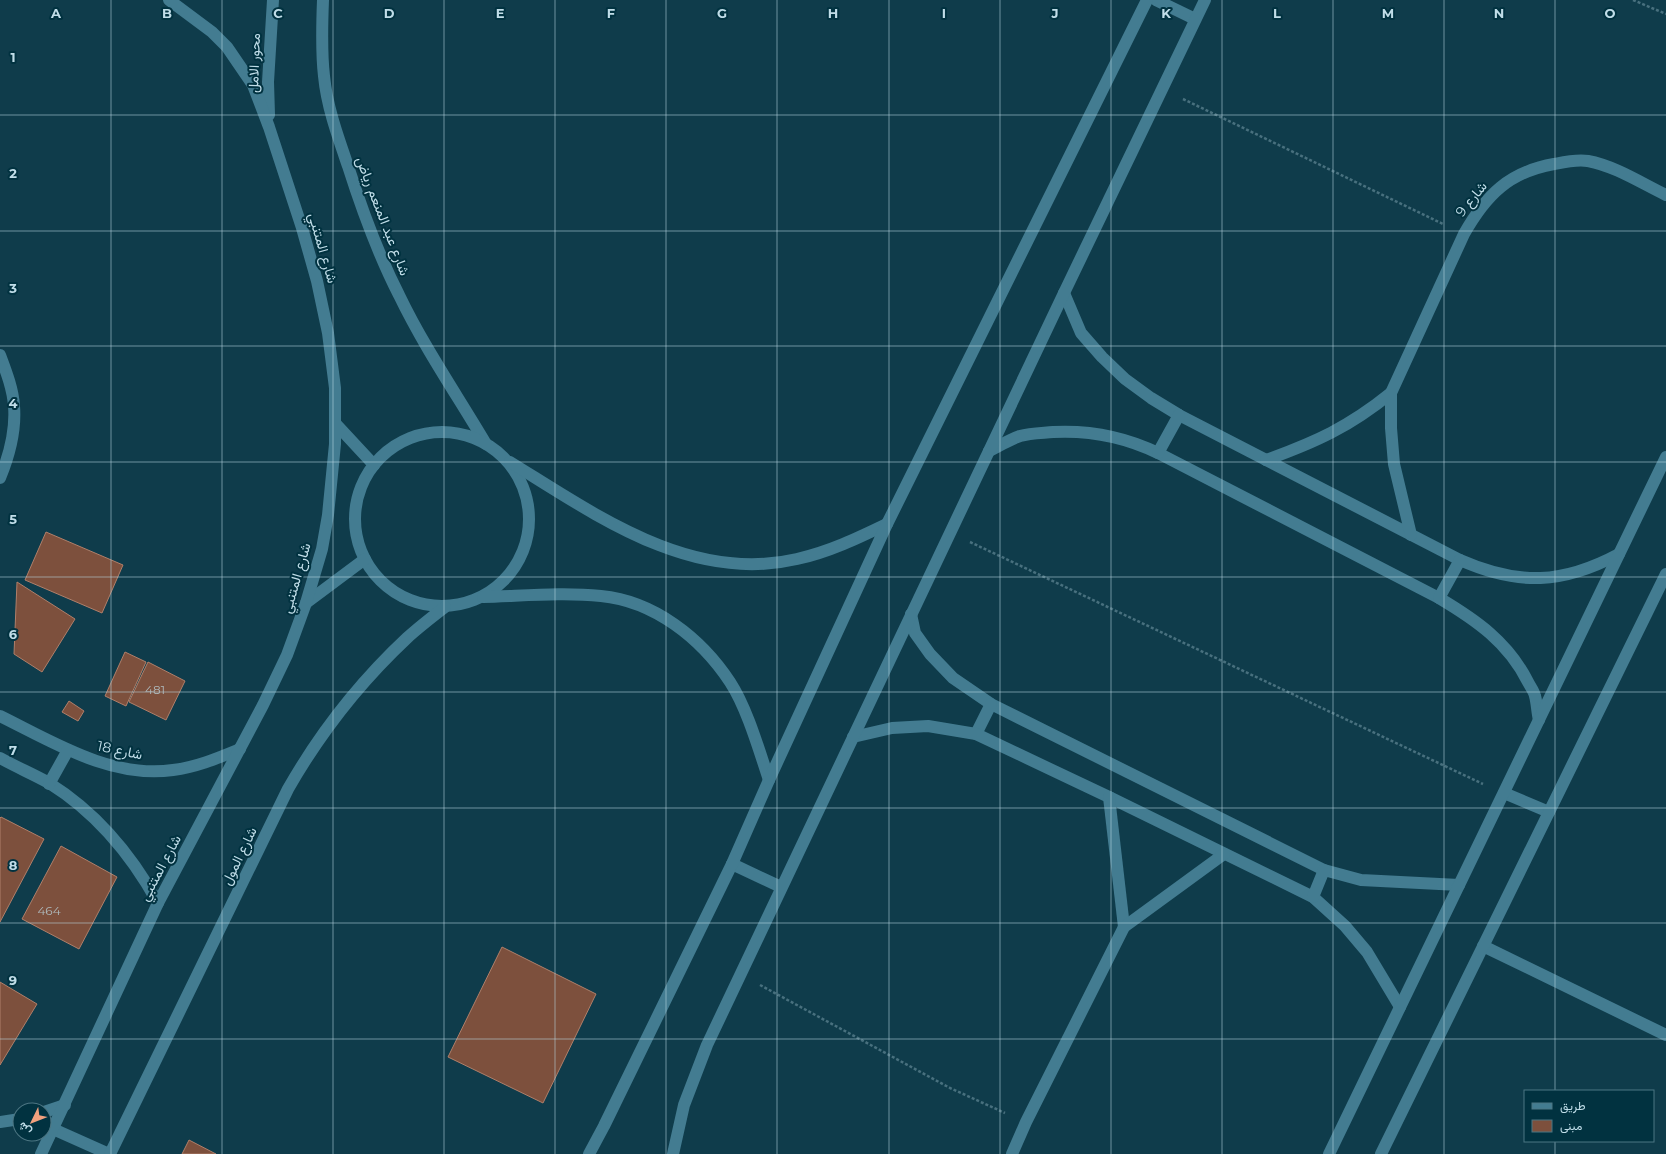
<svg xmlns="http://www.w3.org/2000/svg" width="1666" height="1154" font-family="Montserrat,Vazirmatn,sans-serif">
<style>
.building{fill:#7d503d;stroke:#af7f6a}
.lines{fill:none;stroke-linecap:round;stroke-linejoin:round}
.path{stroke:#48707e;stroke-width:2.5;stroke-dasharray:3 2;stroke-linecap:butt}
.street{stroke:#437c91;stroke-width:12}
.grid{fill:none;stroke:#c0dde8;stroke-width:1;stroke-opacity:0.55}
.labels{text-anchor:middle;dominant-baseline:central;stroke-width:4;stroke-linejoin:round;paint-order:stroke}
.number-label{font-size:12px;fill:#afbabd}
.street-label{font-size:14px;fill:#c0dde8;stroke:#013240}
.grid-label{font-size:13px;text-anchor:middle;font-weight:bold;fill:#c0dde8;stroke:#013240;stroke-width:4;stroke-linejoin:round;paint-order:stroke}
</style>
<rect width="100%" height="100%" fill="#0f3c4b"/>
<g class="building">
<path d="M46,532L123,565L102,613L25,580Z"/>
<path d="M17,582L75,619L42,672L14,654Z"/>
<path d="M125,652L146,662L126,706L105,696Z"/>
<path d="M148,662L185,681L166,720L129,702Z"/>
<path d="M69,701L84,711L78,721L62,712Z"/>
<path d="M1,817L44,839L0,922V818Z"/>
<path d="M61,846L117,877L79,949L22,919Z"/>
<path d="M502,947L596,994L543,1103L448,1057Z"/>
<path d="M0,982L37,1004L0,1065Z"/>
<path d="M189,1140L216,1154H182Z"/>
</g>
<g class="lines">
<g class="path">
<path d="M1633,0L1666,14"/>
<path d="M1183,99L1443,224"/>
<path d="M970,542L1483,784"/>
<path d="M760,985L950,1088L1005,1113"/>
</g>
<g class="street">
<path d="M323,0C322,25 321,50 324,76C327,107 338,137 348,166C362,210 378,254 399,295C424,347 457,395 486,444"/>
<path d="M1156,0L1195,19"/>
<path d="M269,115L268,82L273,0"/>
<path d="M1064,293L1081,333L1102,357L1125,379L1151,398L1179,415L1460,560C1519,586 1563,584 1619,554"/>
<path d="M0,355C6,371 13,389 14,406C16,430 9,456 0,478"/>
<path d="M335,423L374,465"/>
<circle cx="442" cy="519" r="87"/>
<path d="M989,451C999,446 1009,440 1020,436C1030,433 1043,433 1053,432C1091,430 1125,437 1158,453L1439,598C1476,620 1508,642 1528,682C1530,686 1534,691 1535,696C1537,703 1537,712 1539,720"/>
<path d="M1158,453L1179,415"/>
<path d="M1266,460C1316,442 1349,427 1391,393"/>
<path d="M510,462C596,515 691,584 797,559C829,552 858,538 887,524"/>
<path d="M1411,535L1394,464L1391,428V393L1464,234C1486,195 1509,172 1554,164C1564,162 1577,159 1588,161C1615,166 1641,183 1666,195"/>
<path d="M483,597C522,596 562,592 601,596C654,601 701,638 730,682C747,708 759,750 769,780"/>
<path d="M1439,598L1460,560"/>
<path d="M306,603L365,559"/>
<path d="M911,614L915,633L930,654L953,678L991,704L1324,870L1361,880L1459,885"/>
<path d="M0,716C53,742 111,779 173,770C197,767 218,758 240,749"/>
<path d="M976,734L991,704"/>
<path d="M853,737L892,728L928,726L976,734L1109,797L1313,897L1345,926L1367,952L1400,1007"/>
<path d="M0,758C16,767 33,774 49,783C97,813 131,854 158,903"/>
<path d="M49,784L68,750"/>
<path d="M1504,793L1549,812"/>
<path d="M1109,797L1124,927"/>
<path d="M732,864L781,887"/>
<path d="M1313,897L1324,870"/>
<path d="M1483,946L1666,1035"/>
<path d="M44,1112L65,1105"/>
<path d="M0,1122L20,1119"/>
<path d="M53,1129L109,1154"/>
<path d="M41,1154L158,903L263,705L287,655L306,603L322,549L328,515L335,444V388L328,333L317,281L302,228L269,127L253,85L227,47L212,32L169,0"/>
<path d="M110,1154L288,789C320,733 360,682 407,638C419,627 432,617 445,607"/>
<path d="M589,1154L604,1126L732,864L769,780L887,524L1147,0"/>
<path d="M673,1154L684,1105L707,1045L1064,293L1205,0"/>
<path d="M1012,1154L1026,1122L1124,927L1224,854"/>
<path d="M1329,1154L1666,457"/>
<path d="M1381,1154L1666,574"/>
</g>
</g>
<path class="grid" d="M111,0V1154M222,0V1154M333,0V1154M444,0V1154M555,0V1154M666,0V1154M777,0V1154M889,0V1154M1000,0V1154M1111,0V1154M1222,0V1154M1333,0V1154M1444,0V1154M1555,0V1091M0,115H1666M0,231H1666M0,346H1666M0,462H1666M0,577H1666M0,692H1666M0,808H1666M0,923H1666M0,1039H1666M1555,1141V1154"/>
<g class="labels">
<g class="number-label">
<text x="155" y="689">481</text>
<text x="49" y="910">464</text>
</g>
<g class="street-label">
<text transform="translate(254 63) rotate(-88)">محور الامل</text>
<text transform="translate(1471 199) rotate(-51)">شارع 9</text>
<text transform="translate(383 216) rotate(69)">شارع عبد المنعم رياض</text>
<text transform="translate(323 248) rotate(74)">شارع المتنبي</text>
<text transform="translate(296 578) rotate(-74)">شارع المتنبي</text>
<text transform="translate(120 750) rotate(12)">شارع 18</text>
<text transform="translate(239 856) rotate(-64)">شارع المول</text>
<text transform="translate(160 868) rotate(-62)">شارع المتنبي</text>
</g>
</g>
<g class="grid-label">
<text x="56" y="18">A</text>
<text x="167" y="18">B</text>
<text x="278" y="18">C</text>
<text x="389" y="18">D</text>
<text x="500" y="18">E</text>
<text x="611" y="18">F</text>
<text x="722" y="18">G</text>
<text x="833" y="18">H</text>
<text x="944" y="18">I</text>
<text x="1055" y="18">J</text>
<text x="1166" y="18">K</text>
<text x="1277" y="18">L</text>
<text x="1388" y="18">M</text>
<text x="1499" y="18">N</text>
<text x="1610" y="18">O</text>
<text x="13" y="62">1</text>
<text x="13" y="178">2</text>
<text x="13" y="293">3</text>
<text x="13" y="408">4</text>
<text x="13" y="524">5</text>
<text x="13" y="639">6</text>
<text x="13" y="755">7</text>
<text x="13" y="870">8</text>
<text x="13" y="985">9</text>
</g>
<rect x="1524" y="1090" width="130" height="52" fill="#013240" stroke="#4d7683"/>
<rect x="1532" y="1103" width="20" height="6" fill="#437c91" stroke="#4d7683"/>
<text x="1560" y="1110" font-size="12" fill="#c0dde8">طريق</text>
<rect x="1532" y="1120" width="20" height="12" fill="#7d503d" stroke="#4d7683"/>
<text x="1560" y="1130" font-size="12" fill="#c0dde8">مبنى</text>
<g transform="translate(32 1122) rotate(227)"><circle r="19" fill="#013240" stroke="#4d7683"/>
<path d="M0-3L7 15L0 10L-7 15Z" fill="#f2a17e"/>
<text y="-6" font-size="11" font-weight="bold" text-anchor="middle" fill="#c0dde8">ش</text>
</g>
</svg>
